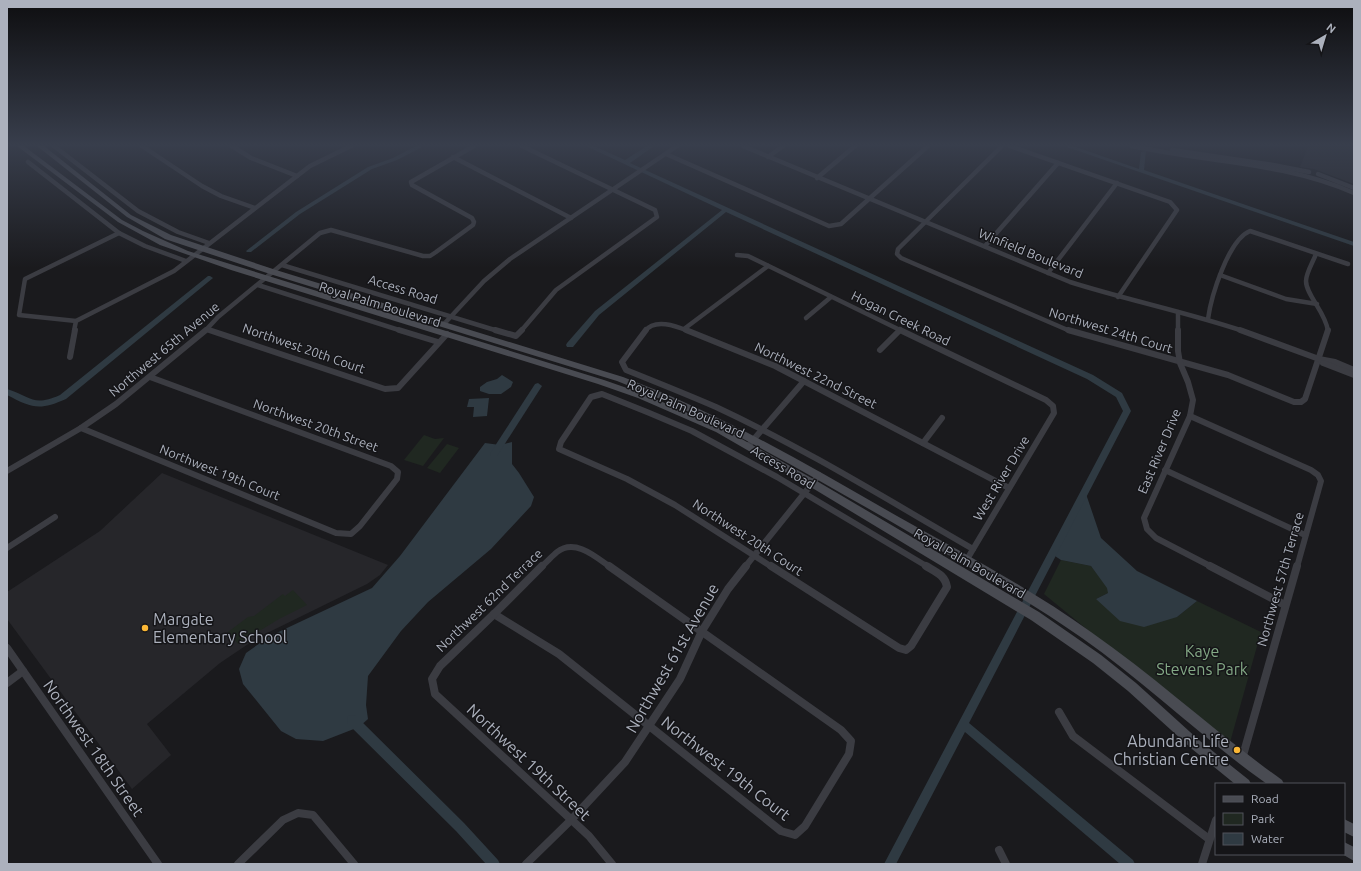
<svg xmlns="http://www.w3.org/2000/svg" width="1361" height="871" font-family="Ubuntu,sans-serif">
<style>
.built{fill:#26262a}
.green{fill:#202821}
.water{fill:#2f3a42}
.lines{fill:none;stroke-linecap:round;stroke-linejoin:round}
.canal{fill:#2f3a42;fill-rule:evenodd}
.street-far2{stroke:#3b3c42;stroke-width:4.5}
.street-far1{stroke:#3b3c42;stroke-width:6}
.street{stroke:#3b3c42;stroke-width:8}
.secondary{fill:#494b52;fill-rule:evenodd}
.poi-dot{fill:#fab635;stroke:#151518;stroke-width:1.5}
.labels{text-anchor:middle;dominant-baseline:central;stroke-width:3;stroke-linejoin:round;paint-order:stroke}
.street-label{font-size:13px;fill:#acb1bd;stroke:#151518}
.near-poi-label{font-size:16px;fill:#acb1bd;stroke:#151518;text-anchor:start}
.near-park-label{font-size:16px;fill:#83a885;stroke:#151518}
.near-street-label{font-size:16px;fill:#acb1bd;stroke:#151518}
</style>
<rect width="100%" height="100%" fill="#1a1a1d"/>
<g class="built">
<path d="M1308,146H1354V184L1314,169L1300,167Z"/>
<path d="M162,473L388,565L380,575L367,584L257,638L220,663L147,724L171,755L132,789L7,619V592L100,531Z"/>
</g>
<g class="green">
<path d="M424,435L435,439L444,438L423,466L404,460Z"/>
<path d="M447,444L459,448L440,473L427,468Z"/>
<path d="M1061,560L1091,566L1108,588V593L1096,599L1177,617L1197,601L1261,632L1229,746L1044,594Z"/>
<path d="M293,590L307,605L279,619L238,644L228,632L248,617L254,616L283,594L285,596Z"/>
</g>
<g class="water">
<path d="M502,375L513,382L511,387L501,394H489L480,391V387L487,382L497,379Z"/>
<path d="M489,398L487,416L473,417L474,407H467L469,399Z"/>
<path d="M512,442V464L519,473L534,497L531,506L491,549L428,602L401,631L368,676L366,705L368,719L359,727L323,741L296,739L281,731L243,684L239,669L246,653L270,636L372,588L400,556L485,443L500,445Z"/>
<path d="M1085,491L1101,538L1137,571L1197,601L1177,617L1144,627L1120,621L1096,599L1108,593L1107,588L1091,566L1061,560L1052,554Z"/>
</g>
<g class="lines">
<g class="canal">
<path d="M416,146H424L397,160L372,169L300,214L251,252H247L246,251L296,212L368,167L393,158Z"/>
<path d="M586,146H594L625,160L647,146H654L630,163L1093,375L1122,393L1131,411L969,723L1133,860L1135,864H1120L965,732L896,864H884L1123,411L1116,397L1087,379L726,212L599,315L573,347H567L566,345L567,343L595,311L722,210Z"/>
<path d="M1064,146H1073L1139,169L1141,152L1146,151L1144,170L1354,242V246Z"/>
<path d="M208,276H210L213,278L66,399C39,411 32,408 7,395V389C32,397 33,407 60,395Z"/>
<path d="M538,383L542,386L497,456H491L490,454L491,452L535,384Z"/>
<path d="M352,715L356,716L464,823L498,860L500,864H486L456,831L348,724L347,720L348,716Z"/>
</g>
<g class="street-far2">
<path d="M54,146L138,211L178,232L209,243"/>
<path d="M142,146L202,186L221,196L255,208"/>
<path d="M232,146L251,158L297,176"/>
<path d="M743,146L1070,282C1127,300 1186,312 1243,331"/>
<path d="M1002,146L898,249L897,254L901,258L1070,331"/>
<path d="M1010,146L1170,202L1177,210L1118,297"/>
<path d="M1132,146C1205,162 1284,162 1354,193"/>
<path d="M1172,150L1273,165L1309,172"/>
<path d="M666,154L829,226L841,224L928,146"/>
<path d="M453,157L571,218"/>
<path d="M768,157L783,146"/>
<path d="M28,162L119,233L145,246L186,261"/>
<path d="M1318,174L1354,188"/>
<path d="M817,178L855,146"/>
<path d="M119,233L25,279L19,315L76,321L174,271L310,166L351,146"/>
<path d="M985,246L1058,163"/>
<path d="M1316,254C1313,262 1306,273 1306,281C1306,295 1326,313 1328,331"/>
<path d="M737,255L748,256L902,331"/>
<path d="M282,265L498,331"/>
<path d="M1048,273L1117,183"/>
<path d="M1220,275L1286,299L1317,304"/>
<path d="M258,285L402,331"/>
<path d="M1178,312V331"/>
<path d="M806,318L831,297"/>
<path d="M1208,319C1211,297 1228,240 1250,231L1348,264"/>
<path d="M444,324L484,281L510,259L677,146"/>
<path d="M207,329L212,331"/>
<path d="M684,329L768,266"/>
<path d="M74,331L76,321"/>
<path d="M205,331L218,317L320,233L331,230L423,256H430L436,252L473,225L474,222L472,218L412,185L411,182L474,146"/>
<path d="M521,331L556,290L657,217L655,210L522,146"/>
<path d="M645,331C655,318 676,326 688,331"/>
</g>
<g class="street-far1">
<path d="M209,330L385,389L398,388L447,334"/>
<path d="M399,330L438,342"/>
<path d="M495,330L516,336L522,330"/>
<path d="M646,330L622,362L626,370C656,382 686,394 716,407C804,448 888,500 973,549"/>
<path d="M686,330L775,366L1009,488"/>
<path d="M900,330L1046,400L1053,406L1054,413L966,561"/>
<path d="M1068,330L1228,375L1294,402H1301L1305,399L1328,330"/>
<path d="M1178,330V351L1180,363L1188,382L1193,400L1190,416L1144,518L1147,529L1156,538L1212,567"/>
<path d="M1240,330L1319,359L1335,362L1354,370"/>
<path d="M880,350L900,330"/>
<path d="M70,357L75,330"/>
<path d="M1323,363L1354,375"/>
<path d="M1190,416L1311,470L1318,475L1321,481L1297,567"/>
<path d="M81,428L336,533L351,534L360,526L397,479L398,472L391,466L150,377"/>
<path d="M923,443L942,418"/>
<path d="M748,446L804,381"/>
<path d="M1165,470L1305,535"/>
<path d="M7,471L81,428L116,404L206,330"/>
<path d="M7,548L55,517"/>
<path d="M541,567C547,562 552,556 557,552C575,538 596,557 610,567"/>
<path d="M745,567L819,475"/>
<path d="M772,567L675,505L627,479L559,449L561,442L591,397L602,394L647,412L692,431L777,477L928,567"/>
</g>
<g class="street">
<path d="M771,566L899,648L906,650L911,646L947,587C945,575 936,572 926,566"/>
<path d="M1210,566L1285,605"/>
<path d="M494,614L559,654L781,831L795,835L805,826L849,754L851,741L841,730L609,566"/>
<path d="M494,614L440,666L432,679L435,694L589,836L612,864"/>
<path d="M494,614L542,566"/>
<path d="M7,648L158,864"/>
<path d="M7,683L23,671"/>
<path d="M1059,712L1073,736L1209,839"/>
<path d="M1242,759L1297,566"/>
<path d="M999,850L1006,864"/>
<path d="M238,864L283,820L298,813L313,815L354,864"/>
<path d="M526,864L571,820L625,762L680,679L702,631L728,589L746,566"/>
<path d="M1202,864L1216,820"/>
</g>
<g class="secondary">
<path d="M17,146H24L122,220L143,231L188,251L604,380L644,394L722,428L815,480L1039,612L1101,655L1136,683L1200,741L1249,780L1251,784H1235L1192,749L1128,691L1093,663L1031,620L809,486L716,432L638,398L598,384L231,270L160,245L118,222Z"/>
<path d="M37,146H44L131,215L171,235L276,270L623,377C722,414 806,464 897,516C963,553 1030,588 1091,632C1157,678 1216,733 1282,780L1284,784H1267L1249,771C1192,728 1140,679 1082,638C1021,595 954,559 890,521C799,469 715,419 617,381L270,274L165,239L127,217Z"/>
<path d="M1344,819L1354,824V837L1344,832Z"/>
<path d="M1344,842L1354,847V861L1342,854H1344Z"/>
</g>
</g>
<linearGradient id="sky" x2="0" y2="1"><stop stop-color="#0e0e10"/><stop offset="0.54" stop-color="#383e4c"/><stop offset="1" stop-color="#383e4c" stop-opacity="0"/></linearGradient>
<rect width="1361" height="268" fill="url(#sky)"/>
<g class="poi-dot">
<circle cx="145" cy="628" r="4"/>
<circle cx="1237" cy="750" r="4"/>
</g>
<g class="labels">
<g class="street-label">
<text transform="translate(1031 253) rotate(22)">Winfield Boulevard</text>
<text transform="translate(403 289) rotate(17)">Access Road</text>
<text transform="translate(380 304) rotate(17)">Royal Palm Boulevard</text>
<text transform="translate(901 318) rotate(26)">Hogan Creek Road</text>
<text transform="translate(1111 330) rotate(17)">Northwest 24th Court</text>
<text transform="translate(304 348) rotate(19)">Northwest 20th Court</text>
<text transform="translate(164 349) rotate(-40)">Northwest 65th Avenue</text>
<text transform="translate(816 375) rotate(26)">Northwest 22nd Street</text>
<text transform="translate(686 408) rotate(24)">Royal Palm Boulevard</text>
<text transform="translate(316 425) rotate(20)">Northwest 20th Street</text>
<text transform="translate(1159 451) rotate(-67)">East River Drive</text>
<text transform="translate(783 467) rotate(31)">Access Road</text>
<text transform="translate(220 472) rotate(22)">Northwest 19th Court</text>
<text transform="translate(1001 478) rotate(-59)">West River Drive</text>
<text transform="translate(748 537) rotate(33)">Northwest 20th Court</text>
<text transform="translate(970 563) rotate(30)">Royal Palm Boulevard</text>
<text transform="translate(1280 579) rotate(-74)">Northwest 57th Terrace</text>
<text transform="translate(489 600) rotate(-44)">Northwest 62nd Terrace</text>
</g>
<g class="near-poi-label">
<text x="153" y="619">Margate<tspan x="153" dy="18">Elementary School</tspan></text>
<text x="1229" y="741" text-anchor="end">Abundant Life<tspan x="1229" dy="18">Christian Centre</tspan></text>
</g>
<g class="near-park-label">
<text x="1202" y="651">Kaye<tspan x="1202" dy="18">Stevens Park</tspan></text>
</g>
<g class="near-street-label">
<text transform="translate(672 658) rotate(-60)">Northwest 61st Avenue</text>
<text transform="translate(94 748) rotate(55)">Northwest 18th Street</text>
<text transform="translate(529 762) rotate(43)">Northwest 19th Street</text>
<text transform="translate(726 768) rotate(38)">Northwest 19th Court</text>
</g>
</g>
<rect width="1361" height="871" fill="none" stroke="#acb1bd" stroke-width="16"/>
<rect x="1215" y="783" width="130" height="72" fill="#151518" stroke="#51535a"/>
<rect x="1223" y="796" width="20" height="6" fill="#494b52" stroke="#51535a"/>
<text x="1251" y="803" font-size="12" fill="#acb1bd">Road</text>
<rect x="1223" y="813" width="20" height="12" fill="#202821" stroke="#51535a"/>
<text x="1251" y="823" font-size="12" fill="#acb1bd">Park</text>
<rect x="1223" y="833" width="20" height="12" fill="#2f3a42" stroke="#51535a"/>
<text x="1251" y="843" font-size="12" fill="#acb1bd">Water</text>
<g transform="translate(1325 36) rotate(38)" stroke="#151518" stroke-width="3" paint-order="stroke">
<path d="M0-3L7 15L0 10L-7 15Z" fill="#acb1bd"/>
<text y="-6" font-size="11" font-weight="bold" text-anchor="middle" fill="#acb1bd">N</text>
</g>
</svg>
